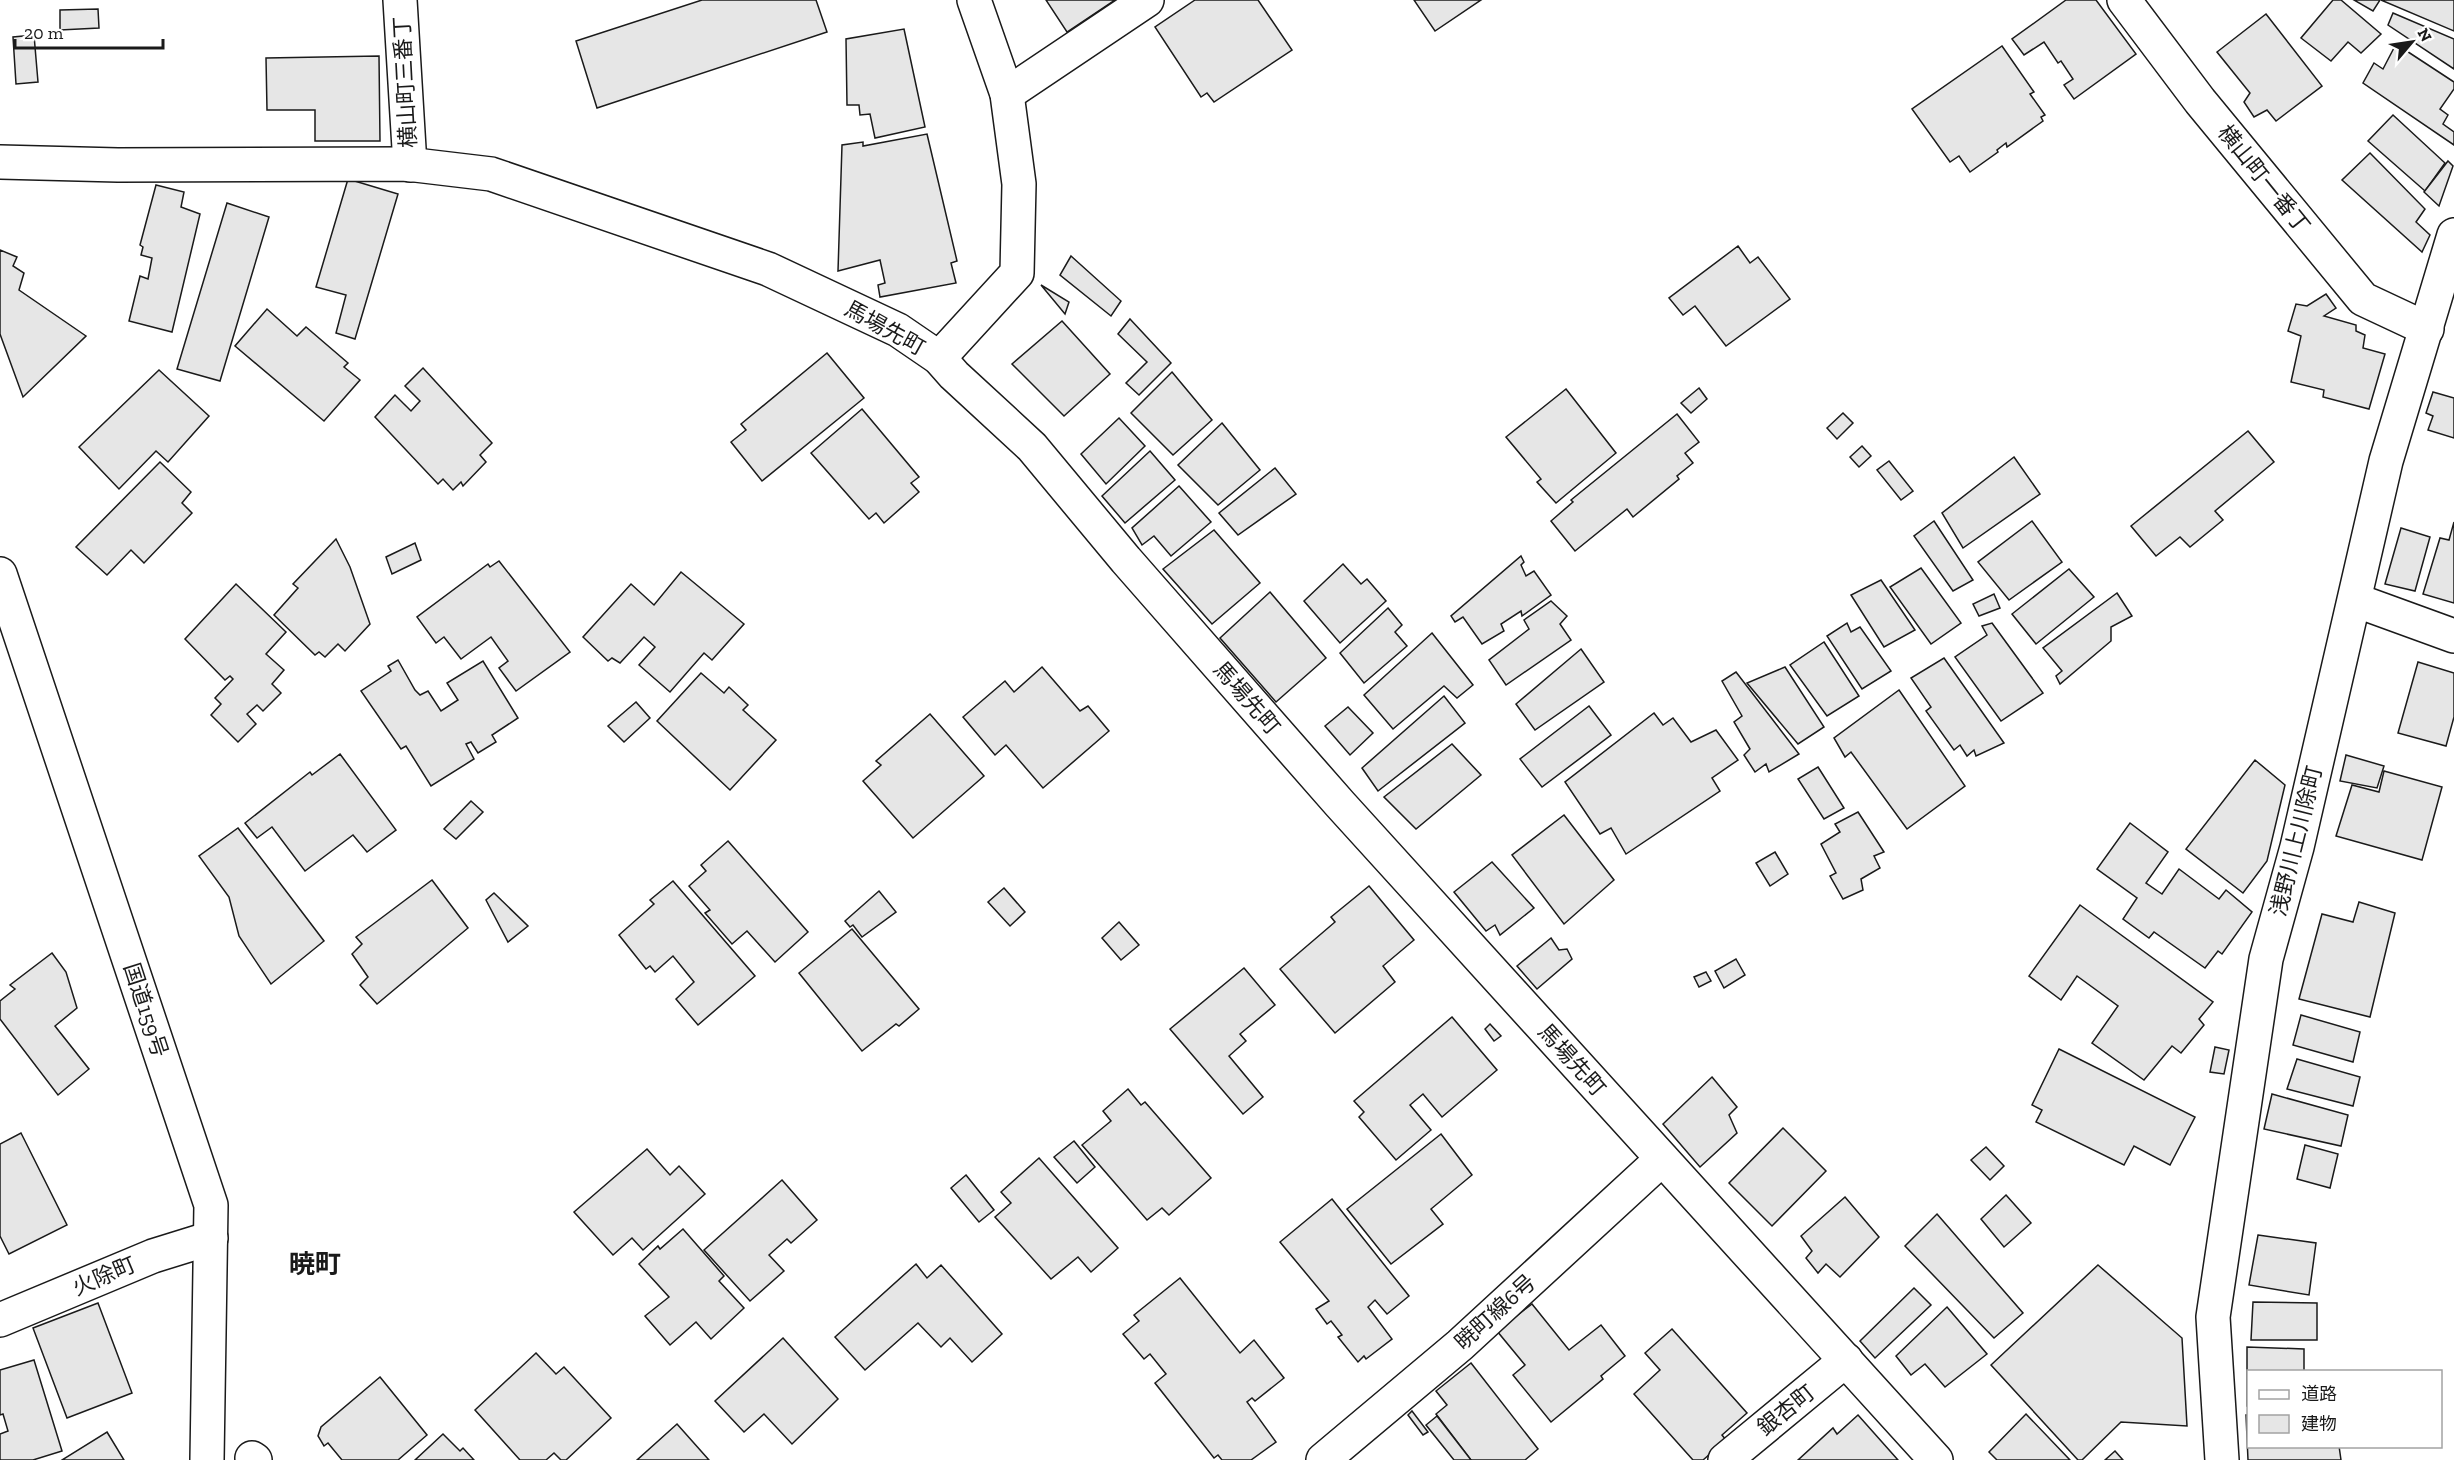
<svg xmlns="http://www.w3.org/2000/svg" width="2454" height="1460" font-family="'Zilla Slab','Noto Sans JP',serif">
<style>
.building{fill:#e6e6e6;stroke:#1a1a1a;stroke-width:1.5}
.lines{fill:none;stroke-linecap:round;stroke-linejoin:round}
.street-casing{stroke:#1a1a1a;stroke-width:36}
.highway-casing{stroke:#1a1a1a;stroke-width:36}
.street{stroke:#fff;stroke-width:33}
.highway{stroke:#fff;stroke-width:33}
.labels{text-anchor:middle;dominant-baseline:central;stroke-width:4.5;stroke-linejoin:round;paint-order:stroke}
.street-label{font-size:22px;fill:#1a1a1a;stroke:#fff}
.quarter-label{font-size:26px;font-weight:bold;fill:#1a1a1a;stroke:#fff}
</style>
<rect width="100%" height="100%" fill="#fff"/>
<g class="building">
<path d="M702,0H816L827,32L597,108L576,41Z"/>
<path d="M1046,0H1115L1067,32Z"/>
<path d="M1195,0H1258L1292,50L1214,102L1207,93L1201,97L1155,27Z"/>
<path d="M1414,0H1481L1435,31Z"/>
<path d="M2066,0H2096L2136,54L2074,99L2064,85L2073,79L2061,61L2058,63L2044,42L2024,55L2012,39Z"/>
<path d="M2333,0H2341L2381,34L2361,53L2348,42L2331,61L2301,38Z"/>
<path d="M2354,0H2380L2373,11Z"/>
<path d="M2381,0H2454V31Z"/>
<path d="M98,9L99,28L60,30V10Z"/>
<path d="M2393,13L2454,39V69L2388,25Z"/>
<path d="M2266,14L2322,86L2276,121L2267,110L2254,117L2244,102L2250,93L2217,52Z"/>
<path d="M904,29L925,127L875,138L870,114L860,115L859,105H847L846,39Z"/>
<path d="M34,35L38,82L16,84L13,37Z"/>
<path d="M2396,44L2454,82V89L2440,109L2448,115L2443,124L2454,132V145L2363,83L2374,63L2383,69Z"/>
<path d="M2002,46L2034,92L2030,94L2045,115L2041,117L2043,121L2007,147L2006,143L1997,150L1998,152L1970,172L1959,156L1950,162L1912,109Z"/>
<path d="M379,56L380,141H315V110H267L266,58Z"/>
<path d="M2393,115L2445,163L2425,191L2368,141Z"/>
<path d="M927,134L957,261L951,263L956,283L880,297L878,285L885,283L880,260L838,271L842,145L863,142V146Z"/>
<path d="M2370,153L2425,209L2416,222L2430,235L2422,252L2342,180Z"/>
<path d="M2448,161L2453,166L2439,206L2424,192Z"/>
<path d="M348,179L398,194L355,339L336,333L346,295L316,287Z"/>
<path d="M156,185L184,192L181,207L200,214L172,332L129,321L140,276L148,279L152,258L141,255L143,247L140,245Z"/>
<path d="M227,203L269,217L220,381L177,369Z"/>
<path d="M1738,246L1750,263L1758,257L1790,299L1726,346L1695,306L1683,315L1669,298Z"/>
<path d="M0,250L17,257L13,266L24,273L19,290L86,336L23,397L0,334Z"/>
<path d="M1071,256L1121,301L1111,316L1060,275Z"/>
<path d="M1041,285L1069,302L1065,314Z"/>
<path d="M2326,294L2336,308L2324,316L2356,325V331L2365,335L2363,348L2385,354L2369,409L2323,397L2324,390L2291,382L2301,336L2288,331L2296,304L2307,306Z"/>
<path d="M267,309L297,336L306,327L348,363L344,367L360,380L324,421L235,346Z"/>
<path d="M1130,319L1171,363L1139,395L1126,383L1147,362L1118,334Z"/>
<path d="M1062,321L1110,374L1064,416L1012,364Z"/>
<path d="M827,353L864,398L762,481L731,442L746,430L741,424Z"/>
<path d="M423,368L492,443L480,455L486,462L463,486L461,482L453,490L443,479L438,484L375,417L395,395L411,411L420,401L405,386Z"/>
<path d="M159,370L209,416L168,462L156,451L119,489L79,447Z"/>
<path d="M1172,372L1212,420L1173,455L1131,413Z"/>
<path d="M1699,388L1707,399L1691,413L1681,403Z"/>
<path d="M1566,389L1616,453L1556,503L1537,482L1541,479L1506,437Z"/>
<path d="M2433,392L2454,398V438L2428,430L2433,416L2426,413Z"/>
<path d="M862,409L919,477L911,483L919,492L884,523L876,513L869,519L811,453Z"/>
<path d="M1843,413L1853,423L1837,439L1827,428Z"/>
<path d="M1677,414L1699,442L1685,453L1693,463L1677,476L1679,479L1633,517L1627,509L1575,551L1551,521L1573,502L1571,500Z"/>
<path d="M1119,418L1145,446L1106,484L1081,454Z"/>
<path d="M1222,423L1260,470L1218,505L1178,465Z"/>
<path d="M2248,431L2274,462L2215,511L2223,520L2190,547L2180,537L2156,556L2131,526Z"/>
<path d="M1862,446L1871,456L1859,467L1850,457Z"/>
<path d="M1150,451L1175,480L1125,523L1102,496Z"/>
<path d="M2014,457L2040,494L1963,548L1942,513Z"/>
<path d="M1889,461L1913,491L1901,500L1877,470Z"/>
<path d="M160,462L191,492L182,503L192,513L144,563L131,550L107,575L76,547Z"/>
<path d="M1275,468L1296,494L1238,535L1219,513Z"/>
<path d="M1179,486L1211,522L1171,556L1154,536L1142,545L1132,528Z"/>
<path d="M1934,521L1973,580L1953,591L1914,536Z"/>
<path d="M2032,521L2062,562L2009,600L1978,562Z"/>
<path d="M2454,522V603L2423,594L2440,538L2449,540Z"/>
<path d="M2401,528L2430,537L2415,591L2385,584Z"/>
<path d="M1214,530L1260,583L1212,624L1163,569Z"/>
<path d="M336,539L350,567L370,624L345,651L338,644L325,657L319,652L315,655L274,615L298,588L293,584Z"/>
<path d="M415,543L421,560L392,574L386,557Z"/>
<path d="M1521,556L1524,562L1521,565L1526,576L1534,571L1551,595L1522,616L1521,611L1501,624L1504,631L1482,644L1463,617L1455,622L1451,616Z"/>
<path d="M499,561L570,652L516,691L499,668L508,661L491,637L461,659L444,637L436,643L417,617L488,564L490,567Z"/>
<path d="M1343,564L1361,584L1367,579L1386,601L1340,643L1304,601Z"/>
<path d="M1921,568L1961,623L1931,644L1890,587Z"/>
<path d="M2069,569L2094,597L2036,644L2012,614Z"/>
<path d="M681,572L744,624L712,660L704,653L670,692L639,665L655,647L644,637L620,663L612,658L608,661L583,637L631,584L654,605Z"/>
<path d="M1881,580L1915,630L1884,647L1851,595Z"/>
<path d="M236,584L286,632L266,654L284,670L272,684L281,693L263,711L257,705L247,714L256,724L238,742L211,715L221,704L215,698L233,679L230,676L225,680L185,639Z"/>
<path d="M1270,592L1326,658L1276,702L1220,638Z"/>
<path d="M2117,593L2132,616L2111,627V641L2060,684L2056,676L2062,671L2043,648Z"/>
<path d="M1994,594L2000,608L1979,616L1973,604Z"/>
<path d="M1551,601L1567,616L1560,624L1571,640L1506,685L1489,660L1529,629L1524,620Z"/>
<path d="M1388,608L1402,625L1395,632L1407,646L1364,683L1340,653Z"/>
<path d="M1847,623L1851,632L1860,627L1891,671L1862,689L1827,636Z"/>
<path d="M1992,623L2043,693L2001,721L1955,657L1987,635L1982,626Z"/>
<path d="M1432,633L1473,685L1457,698L1444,686L1393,729L1364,695Z"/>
<path d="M1824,642L1859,696L1827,716L1790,665Z"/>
<path d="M1581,649L1604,682L1535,730L1516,704Z"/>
<path d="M1944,658L2004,743L1976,756L1974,750L1967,756L1960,745L1954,750L1926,711L1931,707L1911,678Z"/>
<path d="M398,660L415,690L420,695L428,691L441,711L458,700L447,683L483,661L518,718L492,735L496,742L478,753L471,742L466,744L474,759L431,786L406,746L401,749L361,691L391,671L388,666Z"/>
<path d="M2418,662L2454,673V717L2446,746L2398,733Z"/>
<path d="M1042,667L1080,711L1088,706L1109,731L1043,788L1006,745L995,755L963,717L1005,681L1014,692Z"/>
<path d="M1785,667L1824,727L1798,744L1747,683Z"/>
<path d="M1736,672L1799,754L1769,772L1766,764L1755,772L1744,755L1750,749L1734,722L1742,716L1722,681Z"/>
<path d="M701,673L724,693L729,687L748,705L743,710L776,740L730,790L657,721Z"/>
<path d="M1899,690L1965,786L1907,829L1851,752L1845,757L1834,738Z"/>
<path d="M1444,696L1465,723L1378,791L1362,768Z"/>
<path d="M636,702L650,718L624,742L608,726Z"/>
<path d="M1589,706L1611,735L1542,787L1520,759Z"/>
<path d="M1348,707L1373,733L1350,755L1325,726Z"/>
<path d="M1654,713L1663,725L1673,718L1691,742L1716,730L1738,760L1712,778L1720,791L1626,854L1611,828L1600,834L1565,782Z"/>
<path d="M930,714L984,776L913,838L863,781L881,765L876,761Z"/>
<path d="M1452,744L1481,775L1416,829L1384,797Z"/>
<path d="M340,754L396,830L367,852L353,835L305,871L272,827L257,838L245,823L310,772L312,775Z"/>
<path d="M2346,755L2384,766L2377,788L2340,781Z"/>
<path d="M2255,760L2285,785L2267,861L2243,893L2186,849Z"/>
<path d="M1818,767L1844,808L1824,819L1798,779Z"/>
<path d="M2384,771L2442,787L2422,860L2336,836L2352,785L2379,792Z"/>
<path d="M471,801L483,812L456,839L444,829Z"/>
<path d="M1858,812L1884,852L1874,856L1880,868L1861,879L1863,890L1843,899L1830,876L1836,873L1821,844L1840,832L1835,824Z"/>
<path d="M1564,815L1614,880L1564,924L1512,855Z"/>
<path d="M2130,823L2168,852L2146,883L2162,894L2179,869L2219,899L2226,890L2252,912L2222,954L2218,951L2205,968L2154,932L2149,938L2123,919L2137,898L2097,869Z"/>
<path d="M238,828L324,941L271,984L239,936L229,897L199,856Z"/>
<path d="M728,841L808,932L775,962L747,931L732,944L705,913L710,910L689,886L706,871L701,865Z"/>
<path d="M1775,852L1788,874L1770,886L1756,863Z"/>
<path d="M1492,862L1534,908L1500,935L1495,925L1486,931L1454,892Z"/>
<path d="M432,880L468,928L377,1004L360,985L368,977L352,954L362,944L356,937Z"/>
<path d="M673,881L755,976L698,1025L676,999L694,982L673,956L655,972L650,966L646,969L619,935L654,904L650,900Z"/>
<path d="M1369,886L1414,940L1383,966L1395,982L1335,1033L1280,969L1335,922L1331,917Z"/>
<path d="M1004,888L1025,912L1010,926L988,902Z"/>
<path d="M879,891L896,912L862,937L853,925L850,927L845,921Z"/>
<path d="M494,893L528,926L508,942L486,900Z"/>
<path d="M2359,902L2395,913L2370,1017L2299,999L2322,914L2353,922Z"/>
<path d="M2080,905L2213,1002L2199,1019L2204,1025L2181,1053L2172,1046L2144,1080L2092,1043L2118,1006L2077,976L2061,1000L2029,976Z"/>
<path d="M1119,922L1139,945L1121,960L1102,938Z"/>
<path d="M852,929L919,1009L899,1026L896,1024L862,1051L799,973Z"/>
<path d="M1551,938L1559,950L1567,949L1572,959L1537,989L1517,966Z"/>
<path d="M52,953L66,972L77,1008L55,1026L89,1069L58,1095L0,1019V1001L15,989L10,985Z"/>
<path d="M1736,959L1745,975L1724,988L1715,971Z"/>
<path d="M1244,968L1275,1005L1240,1034L1246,1041L1229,1056L1263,1097L1243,1114L1170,1029Z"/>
<path d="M1706,972L1711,981L1699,987L1694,977Z"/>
<path d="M2301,1015L2360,1032L2353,1062L2293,1045Z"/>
<path d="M1452,1017L1497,1070L1442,1117L1423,1094L1410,1105L1431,1130L1396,1160L1359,1117L1364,1112L1354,1101Z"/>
<path d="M1490,1024L1501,1036L1494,1041L1485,1029Z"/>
<path d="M2215,1047L2229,1050L2224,1074L2210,1072Z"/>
<path d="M2059,1049L2195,1117L2170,1165L2134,1146L2124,1165L2036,1122L2042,1110L2032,1105Z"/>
<path d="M2297,1059L2360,1077L2353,1106L2287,1089Z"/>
<path d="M1712,1077L1737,1107L1729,1115L1737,1133L1700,1167L1663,1124Z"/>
<path d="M1128,1089L1141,1105L1145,1102L1211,1178L1169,1215L1162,1208L1147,1220L1082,1145L1111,1121L1103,1111Z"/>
<path d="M2272,1094L2348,1115L2341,1146L2264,1129Z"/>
<path d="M1783,1128L1826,1171L1772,1226L1729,1183Z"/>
<path d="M21,1133L67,1225L9,1254L0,1236V1144Z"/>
<path d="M1441,1134L1472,1175L1431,1209L1443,1224L1391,1264L1347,1209Z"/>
<path d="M1074,1141L1095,1167L1077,1183L1054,1157Z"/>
<path d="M2305,1145L2338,1154L2330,1188L2297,1179Z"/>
<path d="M1986,1147L2004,1166L1990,1180L1971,1160Z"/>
<path d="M647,1149L670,1175L679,1166L705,1194L643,1250L632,1238L613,1255L574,1212Z"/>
<path d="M1039,1158L1118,1248L1091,1272L1078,1257L1051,1279L995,1217L1011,1203L1001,1192Z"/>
<path d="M966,1175L994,1210L979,1222L951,1188Z"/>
<path d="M782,1180L817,1220L791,1243L787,1239L769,1255L784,1271L750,1301L704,1250Z"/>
<path d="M2006,1195L2031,1223L2004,1247L1981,1219Z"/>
<path d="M1845,1197L1879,1237L1840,1277L1826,1264L1818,1273L1806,1258L1812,1251L1801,1236Z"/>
<path d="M1332,1199L1409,1296L1387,1314L1375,1300L1368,1307L1392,1339L1366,1359L1364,1356L1358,1362L1338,1337L1342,1335L1331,1321L1327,1324L1316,1309L1329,1301L1280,1242Z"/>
<path d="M1937,1214L2023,1313L1994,1338L1905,1246Z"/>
<path d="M683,1229L724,1276L719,1281L744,1308L711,1339L696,1322L670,1345L645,1316L669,1297L639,1264L658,1246L660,1249Z"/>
<path d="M2258,1235L2316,1243L2309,1295L2249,1285Z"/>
<path d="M916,1264L927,1278L941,1265L1002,1334L972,1362L950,1338L941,1347L918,1323L865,1370L835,1337Z"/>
<path d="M2098,1265L2182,1338L2187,1426L2121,1422L2082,1460H2078L1991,1365Z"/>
<path d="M1180,1278L1240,1353L1254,1340L1284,1378L1255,1401L1252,1398L1247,1402L1276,1442L1251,1460H1222L1218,1455L1214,1458L1155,1383L1166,1374L1150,1354L1144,1359L1123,1334L1139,1321L1134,1315Z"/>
<path d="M1914,1288L1931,1305L1875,1358L1860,1341Z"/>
<path d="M2253,1302L2317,1303V1340H2251Z"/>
<path d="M98,1303L132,1393L67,1418L33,1328Z"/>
<path d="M1532,1304L1569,1350L1601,1325L1625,1356L1601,1376L1603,1379L1551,1422L1513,1375L1525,1365L1497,1331Z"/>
<path d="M1947,1307L1987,1354L1945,1387L1925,1364L1911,1375L1896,1356Z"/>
<path d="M1672,1329L1747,1413L1722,1435L1726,1440L1703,1460H1693L1634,1394L1660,1370L1645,1353Z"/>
<path d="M783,1338L838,1399L792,1444L764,1414L744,1432L715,1401Z"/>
<path d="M2247,1347L2304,1349V1372H2248V1406H2247Z"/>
<path d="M536,1353L556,1374L564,1367L611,1418L566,1460H561L554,1453L546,1460H520L475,1410Z"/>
<path d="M34,1360L62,1451L33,1460H0V1434L8,1431L3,1414L0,1415V1370Z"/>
<path d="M1471,1363L1538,1449L1525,1460H1471L1436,1414L1447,1405L1436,1391Z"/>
<path d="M380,1377L427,1435L398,1460H342L328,1443L324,1446L318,1436L321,1427Z"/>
<path d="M1412,1411L1428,1432L1423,1435L1408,1415Z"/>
<path d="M2026,1414L2070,1460H1997L1989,1452Z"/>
<path d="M1858,1415L1898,1460H1798L1833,1428L1837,1434Z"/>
<path d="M2246,1415H2248V1446H2339L2341,1460H2248Z"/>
<path d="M1437,1416L1471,1460H1454L1426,1425Z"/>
<path d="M677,1424L709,1460H637Z"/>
<path d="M107,1432L124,1460H62Z"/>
<path d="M443,1434L460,1451L463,1448L474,1460H415Z"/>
<path d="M2115,1451L2123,1460H2105Z"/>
</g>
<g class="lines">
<defs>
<g id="street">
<path d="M400,0L410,165"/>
<path d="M2124,0L2200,101L2363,299L2427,329"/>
<path d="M1007,94L1147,0"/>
<path d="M0,162L118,165L407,164L491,174L768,269L898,330L939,358L954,375L1032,447L1126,560L1340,804L1936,1460"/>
<path d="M939,358L1017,273L1019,184L1007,94L974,0"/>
<path d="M2355,600L2454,636"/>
<path d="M0,1320L153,1256L211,1238"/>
<path d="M252,1458L255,1460"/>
<path d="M1323,1460L1460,1345L1662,1159"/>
<path d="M1725,1460L1846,1360"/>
<path d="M2222,1460L2213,1317L2266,959L2297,847L2386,461L2454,235"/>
</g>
<path id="highway" d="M0,574L211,1205L207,1460"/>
</defs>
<use href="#street" class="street-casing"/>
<use href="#highway" class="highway-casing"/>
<use href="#street" class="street"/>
<use href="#highway" class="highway"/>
</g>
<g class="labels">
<g class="street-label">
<text transform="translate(405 82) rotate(-93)">横山町三番丁</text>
<text transform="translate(2264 179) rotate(51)">横山町一番丁</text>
<text transform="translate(885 328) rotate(29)">馬場先町</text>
<text transform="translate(1247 698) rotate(49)">馬場先町</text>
<text transform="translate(2296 841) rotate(-76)">浅野川上川除町</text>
<text transform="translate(146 1010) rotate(72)">国道159号</text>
<text transform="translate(1572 1060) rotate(48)">馬場先町</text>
<text transform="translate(104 1276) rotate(-23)">火除町</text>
<text transform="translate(1495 1312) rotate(-42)">暁町線6号</text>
<text transform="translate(1786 1410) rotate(-39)">銀杏町</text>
</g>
<g class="quarter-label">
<text x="315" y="1264">暁町</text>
</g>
</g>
<rect x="2247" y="1370" width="195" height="78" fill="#ffffff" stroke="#a3a3a3" stroke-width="1.5"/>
<rect x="2259" y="1390" width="30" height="9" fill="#ffffff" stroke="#a3a3a3" stroke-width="1.5"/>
<text x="2301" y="1400" font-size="18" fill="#1a1a1a">道路</text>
<rect x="2259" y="1415" width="30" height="18" fill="#e6e6e6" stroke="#a3a3a3" stroke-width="1.5"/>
<text x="2301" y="1430" font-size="18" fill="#1a1a1a">建物</text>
<g transform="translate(2412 42) rotate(61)" stroke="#ffffff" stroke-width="4.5" paint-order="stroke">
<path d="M0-4.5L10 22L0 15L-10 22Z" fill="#1a1a1a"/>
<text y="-9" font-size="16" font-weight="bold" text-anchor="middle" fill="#1a1a1a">N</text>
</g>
<path d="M15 39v9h148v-9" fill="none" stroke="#1a1a1a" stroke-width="3"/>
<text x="24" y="39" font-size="18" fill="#1a1a1a" stroke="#ffffff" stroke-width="4.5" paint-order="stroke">20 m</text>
</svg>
